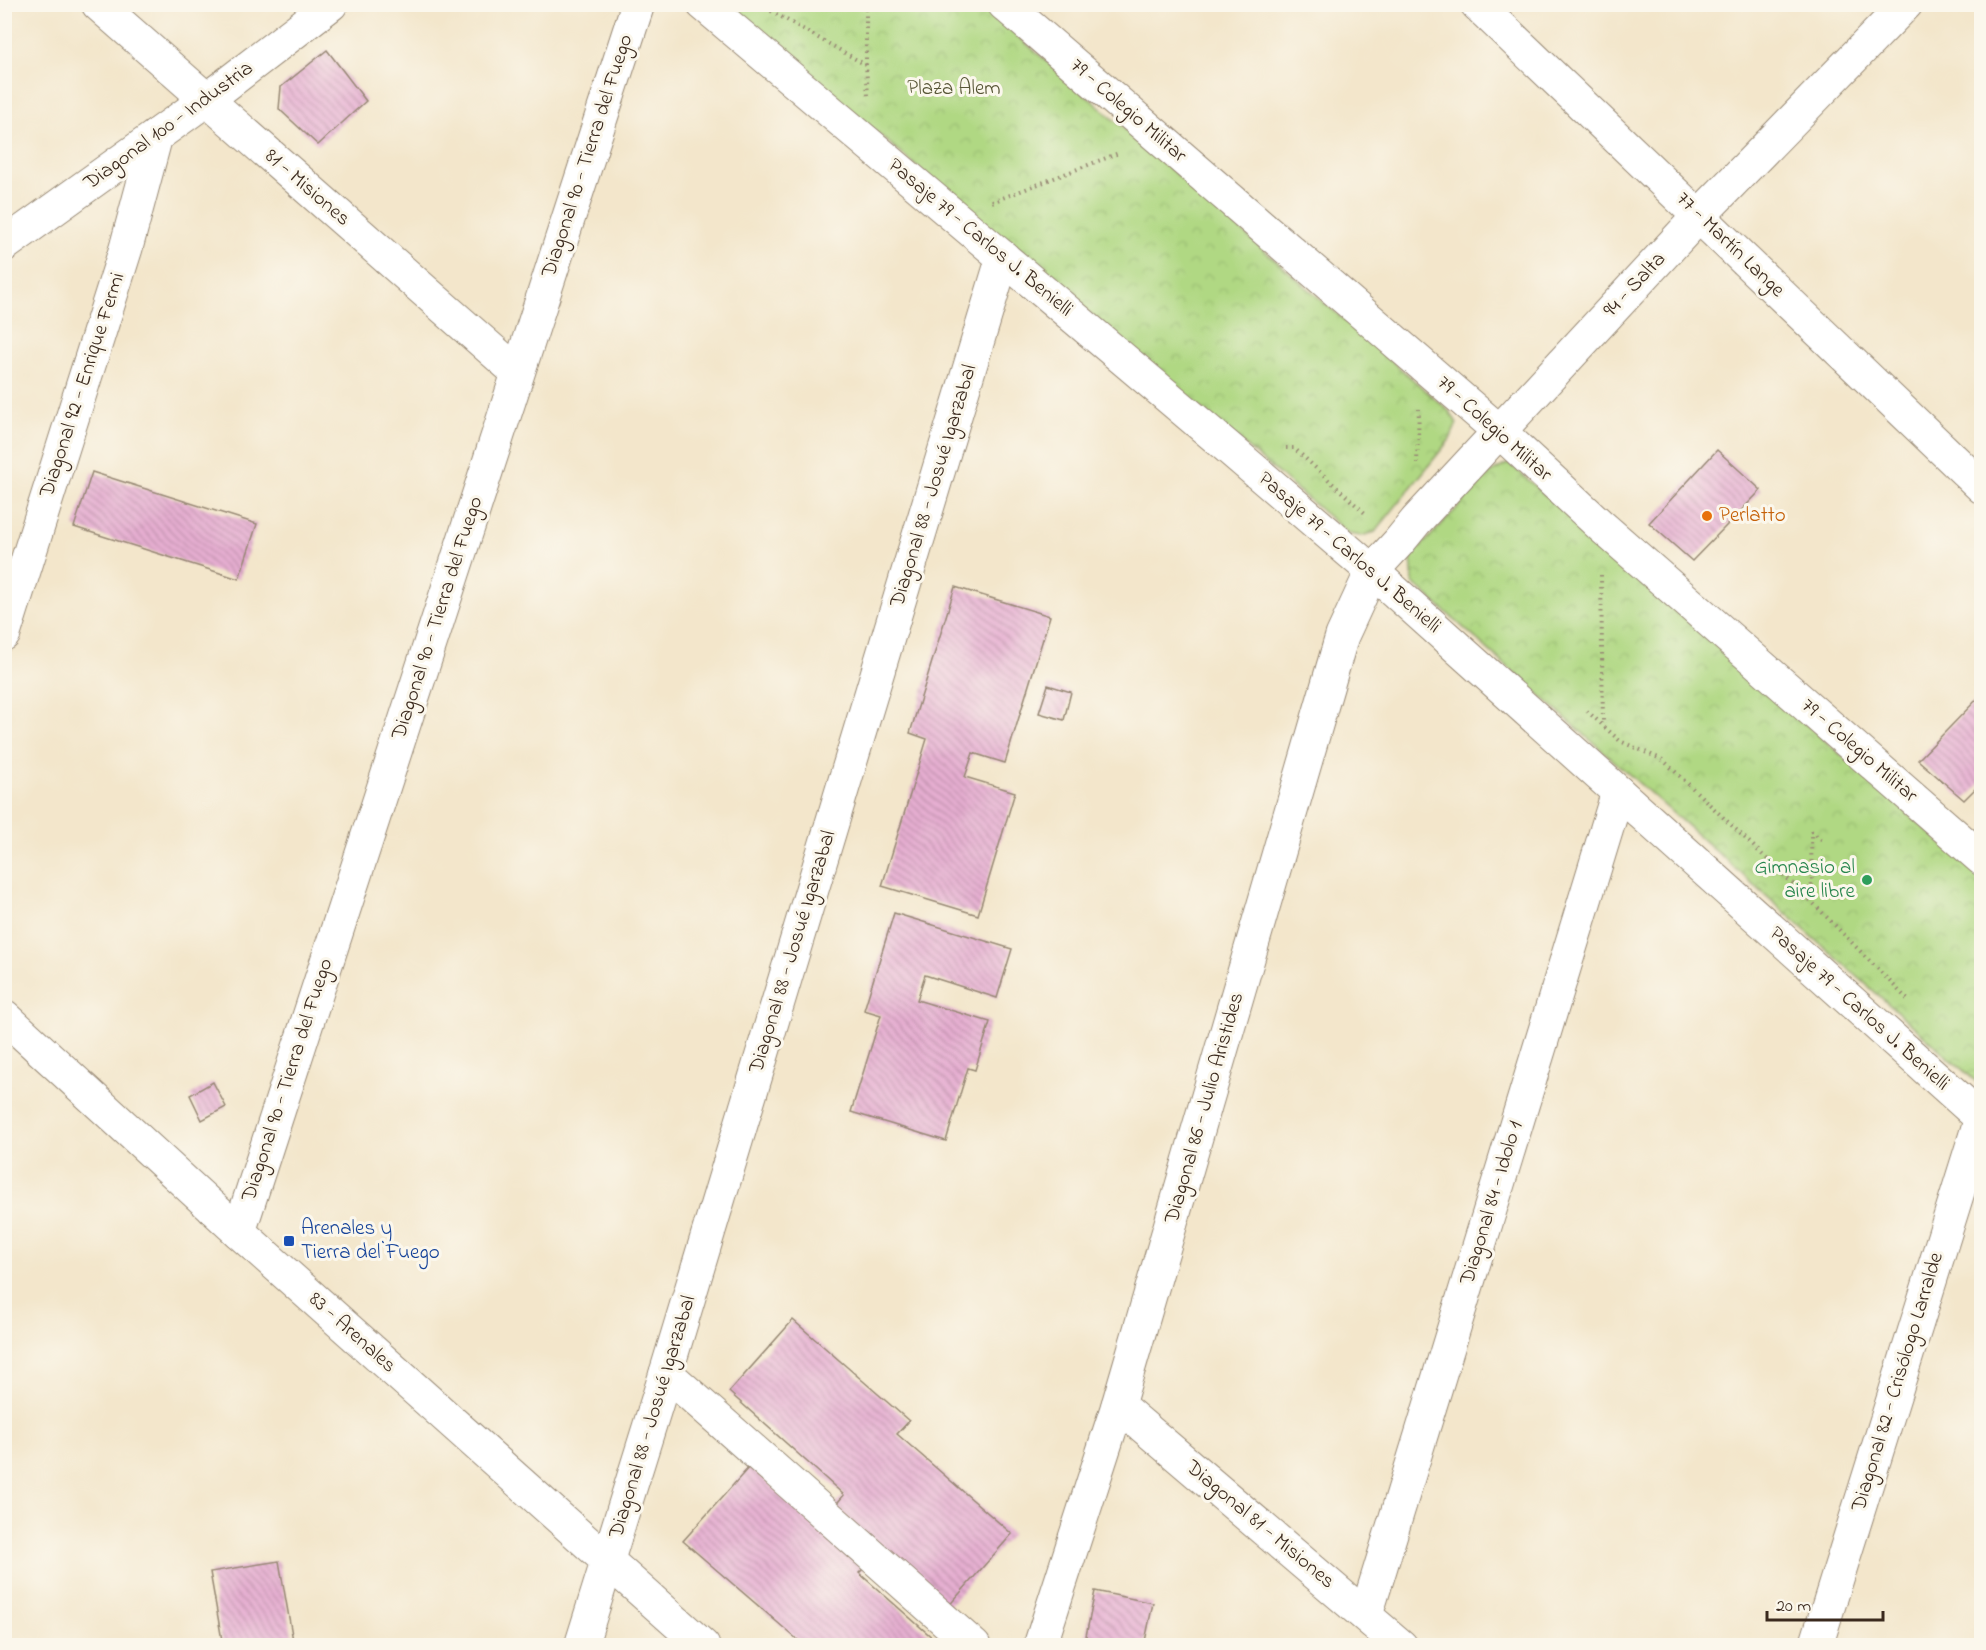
<svg xmlns="http://www.w3.org/2000/svg" width="1986" height="1650" font-family="'Indie Flower',sans-serif">
<style>
.park{fill:url(#park-crowns);stroke:#768150;stroke-width:1.5}
.building{fill:url(#building-back-hatch)}
.lines{fill:none;stroke-linecap:round;stroke-linejoin:round}
.street-casing{stroke:#978874;stroke-width:35}
.secondary-casing{stroke:#978874;stroke-width:35}
.path{stroke:#978874;stroke-width:4;stroke-dasharray:1.5 4.5;stroke-linecap:butt}
.street{stroke:#fff;stroke-width:33}
.secondary{stroke:#fff;stroke-width:33}
.food-dot{fill:#e8710a;stroke:#fbf7ec;stroke-width:2}
.leisure-dot{fill:#2e9e5b;stroke:#fbf7ec;stroke-width:2}
.transit-dot{fill:#1a4fb4;stroke:#fbf7ec;stroke-width:2}
.labels{text-anchor:middle;dominant-baseline:central;stroke-width:6;stroke-linejoin:round;paint-order:stroke}
.park-label{font-size:21px;fill:#585637;stroke:#fbf7ec}
.street-label{font-size:21px;fill:#3b2a1e;stroke:#fbf7ec}
.food-label{font-size:21px;fill:#c56008;stroke:#fbf7ec;text-anchor:start}
.leisure-label{font-size:21px;fill:#27864d;stroke:#fbf7ec;text-anchor:end}
.transit-label{font-size:21px;fill:#164399;stroke:#fbf7ec;text-anchor:start}
</style>
<defs>
<pattern id="park-crowns" width="20" height="18" patternUnits="userSpaceOnUse" patternTransform="scale(1.5)"><rect width="20" height="18" fill="#b0d883"/><path d="M2 6a3 3 0 1 1 6 0M12 15a3 3 0 1 1 6 0" fill="none" stroke="#98ba71"/></pattern>
<pattern id="building-back-hatch" width="6" height="6" patternUnits="userSpaceOnUse" patternTransform="scale(1.5)"><rect width="6" height="6" fill="#e6aed1"/><path d="M-1 5l2 2M0 0l6 6M5-1l2 2" fill="none" stroke="#bc8ea9"/></pattern>
</defs>
<rect width="100%" height="100%" fill="#fbf7ec"/>
<filter id="ink" filterUnits="userSpaceOnUse"><feTurbulence type="fractalNoise" baseFrequency=".0167" numOctaves="2"/><feDisplacementMap in="SourceGraphic" scale="12" xChannelSelector="R" yChannelSelector="G"/><feConvolveMatrix kernelMatrix="1 2 1 2 8 2 1 2 1" color-interpolation-filters="sRGB"/></filter>
<filter id="wash" filterUnits="userSpaceOnUse"><feTurbulence type="fractalNoise" baseFrequency=".008" numOctaves="4" result="noise"/><feDisplacementMap in="SourceGraphic" scale="24" xChannelSelector="R" yChannelSelector="G"/><feGaussianBlur stdDeviation="1.35" result="paint"/><feColorMatrix in="noise" values="0 0 0 0 0 0 0 0 0 0 0 0 0 0 0 0 0 1.4 0 .05"/><feComposite in="paint" operator="in"/></filter>
<g filter="url(#wash)">
<rect width="100%" height="100%" fill="#f3e6cb"/>
<g class="park">
<path d="M727,5H982L1449,411L1457,423L1450,439L1375,532L1361,536L1349,534Z"/>
<path d="M1509,463L1981,878V1086L1413,583L1411,557L1490,473Z"/>
</g>
<g id="blocks">
<g class="building">
<path d="M327,50L366,101L318,145L279,109L281,87Z"/>
<path d="M1717,450L1761,490L1692,561L1649,523Z"/>
<path d="M92,472L257,524L239,579L74,527Z"/>
<path d="M955,587L1050,616L1005,763L973,753L965,777L1015,792L978,915L882,886L927,739L910,733Z"/>
<path d="M1048,685L1071,692L1064,720L1039,713Z"/>
<path d="M1982,694V782L1964,800L1918,760Z"/>
<path d="M894,913L1012,949L997,998L925,975L917,1000L990,1022L975,1070L968,1068L946,1141L851,1112L881,1015L864,1010Z"/>
<path d="M213,1082L226,1107L202,1120L190,1095Z"/>
<path d="M793,1320L909,1421L897,1434L1012,1534L946,1609L832,1509L844,1495L729,1392Z"/>
<path d="M750,1466L864,1568L859,1573L935,1640L931,1646H795L799,1641L683,1541Z"/>
<path d="M279,1561L294,1646H223L210,1572Z"/>
<path d="M1095,1591L1153,1603L1144,1646H1084Z"/>
</g>
</g>
</g>
<g filter="url(#ink)">
<use href="#blocks" fill-opacity="0" stroke="#978874" stroke-width="1.5"/>
<g class="lines">
<defs>
<g id="street">
<path d="M98,4L517,372"/>
<path d="M703,4L1225,445L1372,571L1982,1119"/>
<path d="M4,245L206,100L331,4"/>
<path d="M4,634L126,248L156,136"/>
<path d="M4,1016L239,1232L703,1646"/>
<path d="M239,1232L638,4"/>
<path d="M666,1373L974,1646"/>
<path d="M1118,1405L1401,1646"/>
<path d="M1366,1615L1618,792"/>
<path d="M581,1646L666,1373L1003,257"/>
<path d="M1040,1646L1118,1405L1342,636L1372,571L1398,543L1416,521L1699,216L1906,4"/>
<path d="M1816,1646L1981,1118"/>
</g>
<g id="secondary">
<path d="M1004,4L1499,431L1600,525L1982,859"/>
<path d="M1477,4L1982,487"/>
</g>
</defs>
<use href="#street" class="street-casing"/>
<use href="#secondary" class="secondary-casing"/>
<g class="path">
<path d="M771,11L866,65L868,96"/>
<path d="M866,65V4"/>
<path d="M992,202L1119,153"/>
<path d="M1286,448H1294L1367,515"/>
<path d="M1417,464L1419,409"/>
<path d="M1601,575L1603,724"/>
<path d="M1587,711L1620,741L1663,760L1812,902L1909,1001"/>
<path d="M1811,830L1812,901"/>
<path d="M1811,831L1825,842"/>
</g>
<use href="#street" class="street"/>
<use href="#secondary" class="secondary"/>
</g>
</g>
<circle class="food-dot" cx="1707" cy="516" r="6"/>
<circle class="leisure-dot" cx="1867" cy="880" r="6"/>
<rect class="transit-dot" x="283" y="1235" width="12" height="12" rx="3"/>
<g class="labels">
<g class="park-label">
<text x="954" y="89">Plaza Alem</text>
</g>
<g class="street-label">
<text transform="translate(1128 111) rotate(41)">79 - Colegio Militar</text>
<text transform="translate(169 126) rotate(-36)">Diagonal 100 - Industria</text>
<text transform="translate(588 156) rotate(-72)">Diagonal 90 - Tierra del Fuego</text>
<text transform="translate(307 188) rotate(41)">81 - Misiones</text>
<text transform="translate(980 238) rotate(40)">Pasaje 79 - Carlos J. Benielli</text>
<text transform="translate(1730 245) rotate(44)">77 - Martín Lange</text>
<text transform="translate(1635 285) rotate(-47)">94 - Salta</text>
<text transform="translate(83 385) rotate(-72)">Diagonal 92 - Enrique Fermi</text>
<text transform="translate(1494 429) rotate(42)">79 - Colegio Militar</text>
<text transform="translate(934 486) rotate(-73)">Diagonal 88 - Josué Igarzabal</text>
<text transform="translate(1349 553) rotate(41)">Pasaje 79 - Carlos J. Benielli</text>
<text transform="translate(438 618) rotate(-72)">Diagonal 90 - Tierra del Fuego</text>
<text transform="translate(1859 751) rotate(41)">79 - Colegio Militar</text>
<text transform="translate(793 952) rotate(-73)">Diagonal 88 - Josué Igarzabal</text>
<text transform="translate(1859 1009) rotate(42)">Pasaje 79 - Carlos J. Benielli</text>
<text transform="translate(288 1080) rotate(-72)">Diagonal 90 - Tierra del Fuego</text>
<text transform="translate(1205 1108) rotate(-74)">Diagonal 86 - Julio Aristides</text>
<text transform="translate(1492 1203) rotate(-73)">Diagonal 84 - Idolo 1</text>
<text transform="translate(352 1333) rotate(42)">83 - Arenales</text>
<text transform="translate(1898 1382) rotate(-73)">Diagonal 82 - Crisólogo Larralde</text>
<text transform="translate(653 1417) rotate(-73)">Diagonal 88 - Josué Igarzabal</text>
<text transform="translate(1260 1525) rotate(40)">Diagonal 81 - Misiones</text>
</g>
<g class="food-label">
<text x="1719" y="516">Perlatto</text>
</g>
<g class="leisure-label">
<text x="1855" y="868">Gimnasio al<tspan x="1855" dy="24">aire libre</tspan></text>
</g>
<g class="transit-label">
<text x="301" y="1229">Arenales y<tspan x="301" dy="24">Tierra del Fuego</tspan></text>
</g>
</g>
<rect width="1986" height="1650" fill="none" stroke="#fbf7ec" stroke-width="24"/>
<path d="M1767 1611v9h116v-9" fill="none" stroke="#3b2a1e" stroke-width="3"/>
<text x="1776" y="1611" font-size="18" fill="#3b2a1e" stroke="#fbf7ec" stroke-width="4.5" paint-order="stroke">20 m</text>
</svg>
